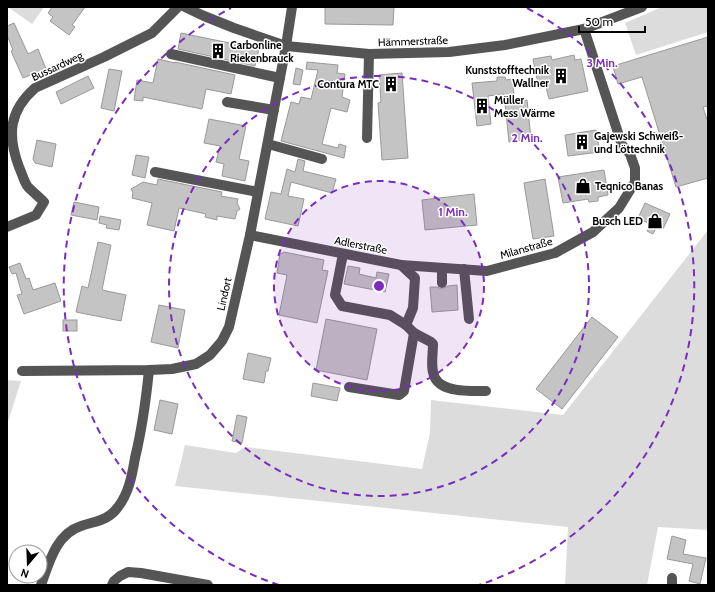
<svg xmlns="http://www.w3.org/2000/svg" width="715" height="592" font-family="Cabin,sans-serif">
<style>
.green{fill:#dcdcdc}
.building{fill:#c4c4c4;stroke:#999}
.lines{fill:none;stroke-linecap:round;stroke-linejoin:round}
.minor{stroke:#555;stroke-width:10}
.ring{fill:none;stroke:#7b2cbf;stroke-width:2;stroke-dasharray:7 5}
.labels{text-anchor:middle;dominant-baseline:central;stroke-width:3;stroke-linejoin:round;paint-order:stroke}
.street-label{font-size:11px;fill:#000;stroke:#fff}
.poi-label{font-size:11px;font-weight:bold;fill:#000;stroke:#fff;text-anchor:start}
.centre{fill:#7b2cbf;stroke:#fff;stroke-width:2}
.ring-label{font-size:12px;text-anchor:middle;font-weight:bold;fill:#7b2cbf;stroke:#fff;stroke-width:3;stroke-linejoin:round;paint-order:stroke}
</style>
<rect width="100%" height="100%" fill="#fff"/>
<g class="green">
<path d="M8,7H44L32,24Z"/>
<path d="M662,7H708V32L636,55L625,23Z"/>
<path d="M708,230V530L658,527L647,585H565L568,527L175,486L185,445L236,453L245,447L422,469L430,433L431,400L563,415Z"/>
<path d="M7,380L21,381L7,425Z"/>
</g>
<g class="building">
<path d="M52,7H85L72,25L75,27L69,35L50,21L53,17L48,13Z"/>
<path d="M325,7H394L393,25L325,24Z"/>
<path d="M14,23L28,54L38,49L46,69L23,78L11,51L13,50L7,35V26Z"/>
<path d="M181,33L259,49L255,66L178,49Z"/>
<path d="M708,37V106L703,107L708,123V178L676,187L642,77L618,84L613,66Z"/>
<path d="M574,55L575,60L581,59L588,91L549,99L546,87L539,88L533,59L551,56L552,60Z"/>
<path d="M158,59L175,63V62L235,75L231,94L206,89L202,109L143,97V101L134,100L137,80L153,83Z"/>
<path d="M307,62L338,65L337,73L345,74L342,97L350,100L347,112L331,108L322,144L338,148L339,144L346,146L344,158L281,141L291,102L299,104L301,97L311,99L318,70L306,69Z"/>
<path d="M296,68L303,70L300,85L293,84Z"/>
<path d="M109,69L122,71L114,111L101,108Z"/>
<path d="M402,73L408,158L382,160L378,103L381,102L379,75Z"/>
<path d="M88,76L94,88L61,104L56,92Z"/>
<path d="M497,77H505L506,80L512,79L515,101L527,100L531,139L509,142L504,94L488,96L491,124L477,126L472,83L497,81Z"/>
<path d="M209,119L246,126L239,159L249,161L245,181L222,176L224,164L216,162L220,146L204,143Z"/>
<path d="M596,130L600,152L568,156L565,135Z"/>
<path d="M37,140L56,144L52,167L35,163L33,159Z"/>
<path d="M136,155L149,157L145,178L132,175Z"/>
<path d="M298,159L305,161L303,171L336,179L332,193L291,182L288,196L304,199L298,226L265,219L271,192L281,194L287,169L295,172Z"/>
<path d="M604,170L608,195L598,197V201L589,202L588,199L563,203L558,177Z"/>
<path d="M158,179L222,192L221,196L238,199L237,203L240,209L237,211L235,219L217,216V220L205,217L206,214L179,208L174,231L147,225L152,203L132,198L133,193L131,189L143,182L157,185Z"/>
<path d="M545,179L554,236L533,239L524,183Z"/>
<path d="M474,194L477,225L425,230L422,200Z"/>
<path d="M74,202L99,207L97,220L71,215Z"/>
<path d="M645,203L670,214L663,229L657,226L653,234L647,231L650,224L638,218Z"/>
<path d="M100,216L121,220L119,230L106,228L107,225L99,223Z"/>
<path d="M98,242L111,245L102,290L126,295L121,321L76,312L82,286L88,288Z"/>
<path d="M284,252L324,260L322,270L328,271L317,323L279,315L287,275L277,273L280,254Z"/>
<path d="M20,263L26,279L29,278L33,290L55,283L61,301L24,314L17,295L22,294L16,273L12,274L9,267Z"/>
<path d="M348,266L360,268L359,274L376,278L377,272L389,274L385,292L344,284Z"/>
<path d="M457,285L458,310L432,312L430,287H437L442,289L448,286Z"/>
<path d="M159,305L185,310L178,348L151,342Z"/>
<path d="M592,317L618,337L562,409L536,389Z"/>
<path d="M326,319L377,329L367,380L316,370Z"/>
<rect x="63" y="320" width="14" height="11"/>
<path d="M248,353L271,358L268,371H266L264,383L243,379Z"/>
<path d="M313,383L340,388L337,401L311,396Z"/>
<path d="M160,400L178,404L172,434L154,430Z"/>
<path d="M237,415L247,417L242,443L232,441Z"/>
<path d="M672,536L686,540L683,554L706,558L700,584L689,581L693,564L667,559Z"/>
</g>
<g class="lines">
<g class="minor">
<path d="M185,7L204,16L234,28L286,46L369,54L449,52L505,45L584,29L642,7"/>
<path d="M171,54L280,78"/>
<path d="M227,102L274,110"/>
<path d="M367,138L369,54"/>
<path d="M268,144L322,159"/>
<path d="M155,172L258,192"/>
<path d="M7,227L36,215L44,202C39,197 33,192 28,187C24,182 22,173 19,167C7,135 9,111 35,88L104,57L152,33L178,7"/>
<path d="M250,235L401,265L415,278L413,308L406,325"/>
<path d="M343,254L335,295L342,306L390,315L406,325L414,333L431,342L433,344C433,354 430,369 435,378C443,393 472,391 486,391"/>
<path d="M401,265L487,271L555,253L593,232L619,208L635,182V168L630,154L622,145L584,29"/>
<path d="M464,269L469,319"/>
<path d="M442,283V268"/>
<path d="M22,371L149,370L172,369L196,364L210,355L222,341L229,327L250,235L286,46L292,7"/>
<path d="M349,387L399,395L404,391L414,333"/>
<path d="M41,585C49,563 56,534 81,526C95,521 108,521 118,507C129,493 132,475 135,458C142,429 146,400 149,370"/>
<path d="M112,585L114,581L120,576L128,572L141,573L208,585"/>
<path d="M672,585V578"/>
</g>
</g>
<circle cx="379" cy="286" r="105" fill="#7b2cbf" fill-opacity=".12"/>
<g class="ring">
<circle cx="379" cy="286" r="105"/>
<circle cx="379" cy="286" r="210"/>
<path d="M279 585A315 315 0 0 1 231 8M527 8A315 315 0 0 1 479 585"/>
</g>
<defs>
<symbol id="building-bare" viewBox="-9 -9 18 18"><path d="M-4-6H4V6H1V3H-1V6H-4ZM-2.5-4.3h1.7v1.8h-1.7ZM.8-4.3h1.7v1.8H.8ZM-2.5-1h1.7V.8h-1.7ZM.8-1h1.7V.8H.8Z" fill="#000" stroke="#fff" stroke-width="2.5" paint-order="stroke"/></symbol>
<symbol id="shop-bare" viewBox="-9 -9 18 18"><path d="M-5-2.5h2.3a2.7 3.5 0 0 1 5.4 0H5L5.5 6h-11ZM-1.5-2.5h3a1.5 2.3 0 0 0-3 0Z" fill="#000" stroke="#fff" stroke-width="2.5" paint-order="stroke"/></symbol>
</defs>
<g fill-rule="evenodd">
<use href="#building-bare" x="207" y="40" width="22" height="22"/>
<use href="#building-bare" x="550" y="65" width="22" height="22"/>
<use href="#building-bare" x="380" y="73" width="22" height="22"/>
<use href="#building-bare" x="471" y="95" width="22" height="22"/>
<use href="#building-bare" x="571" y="131" width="22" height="22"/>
<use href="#shop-bare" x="572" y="175" width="22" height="22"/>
<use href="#shop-bare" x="644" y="210" width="22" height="22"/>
</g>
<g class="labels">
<g class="street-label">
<text transform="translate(413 41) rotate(-2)">Hämmerstraße</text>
<text transform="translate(57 66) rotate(-25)">Bussardweg</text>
<text transform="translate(361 245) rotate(11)">Adlerstraße</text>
<text transform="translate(526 248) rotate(-16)">Milanstraße</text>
<text transform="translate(224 294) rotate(-77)">Lindort</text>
</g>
<g class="poi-label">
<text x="230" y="45">Carbonline<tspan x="230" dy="13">Riekenbrauck</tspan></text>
<text x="549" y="70" text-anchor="end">Kunststofftechnik<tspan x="549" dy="13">Wallner</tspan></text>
<text x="379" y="84" text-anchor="end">Contura MTC</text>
<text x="494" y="100">Müller<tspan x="494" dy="13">Mess Wärme</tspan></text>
<text x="594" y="136">Gajewski Schweiß-<tspan x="594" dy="13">und Löttechnik</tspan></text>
<text x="595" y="186">Teqnico Banas</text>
<text x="643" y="221" text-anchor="end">Busch LED</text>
</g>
</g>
<circle cx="379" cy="286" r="6" class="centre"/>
<g class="ring-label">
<text x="602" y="67">3 Min.</text>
<text x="527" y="142">2 Min.</text>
<text x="453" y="216">1 Min.</text>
</g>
<rect width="715" height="592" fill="none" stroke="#000000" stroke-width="16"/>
<g transform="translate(28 564) rotate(199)"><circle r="19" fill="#ffffff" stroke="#999999"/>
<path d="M0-3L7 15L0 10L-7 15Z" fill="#000000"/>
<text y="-6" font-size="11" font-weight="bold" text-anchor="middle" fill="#000000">N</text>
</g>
<path d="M579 26v6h66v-6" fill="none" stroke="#000000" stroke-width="2"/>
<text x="585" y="26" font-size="12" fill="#000000" stroke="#ffffff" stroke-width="3" paint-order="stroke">50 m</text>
</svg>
